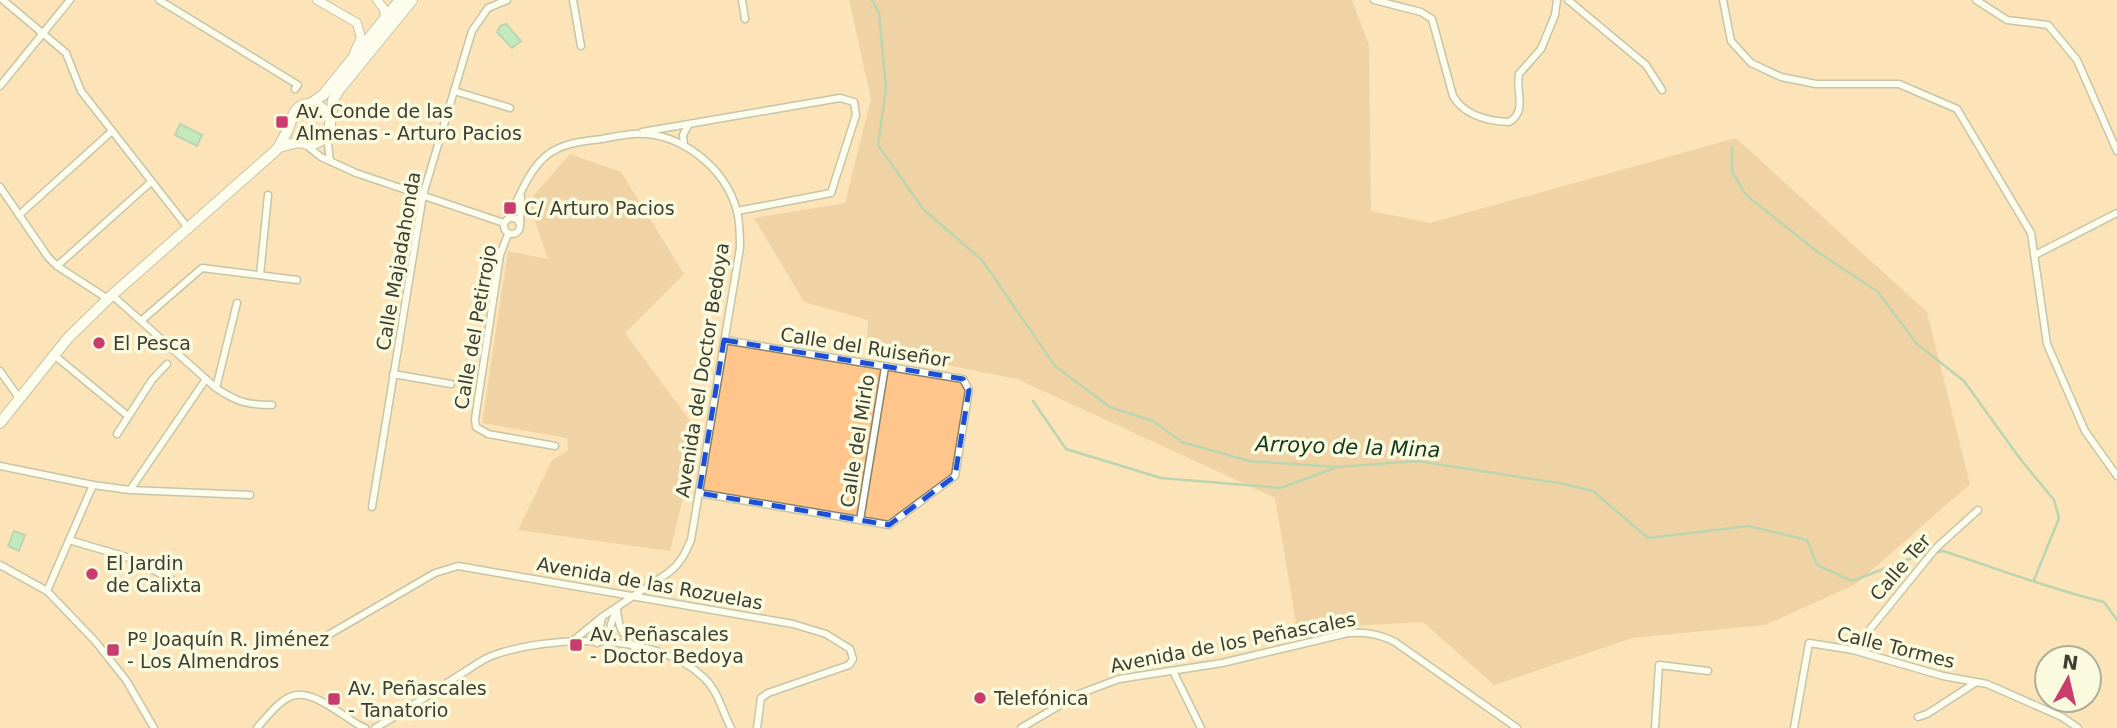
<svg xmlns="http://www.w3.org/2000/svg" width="2117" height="728" font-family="'DejaVu Sans',sans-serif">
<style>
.green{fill:#ffc58b;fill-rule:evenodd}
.forest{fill:#e4a35d}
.water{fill:#83d296;stroke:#6ea678;stroke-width:2}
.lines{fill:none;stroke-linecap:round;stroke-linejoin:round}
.stream{stroke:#6ea678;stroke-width:2.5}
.minor-casing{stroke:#84846a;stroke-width:9}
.tertiary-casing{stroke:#84846a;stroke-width:10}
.secondary-casing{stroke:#84846a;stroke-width:12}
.minor{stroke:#fff;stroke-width:6}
.tertiary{stroke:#fff;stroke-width:8}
.secondary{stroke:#fff;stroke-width:10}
.marked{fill:none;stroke:#1d4ed8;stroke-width:5;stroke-dasharray:14 9;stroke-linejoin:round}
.poi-dot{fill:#c93d6e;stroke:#fafbde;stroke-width:2.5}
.labels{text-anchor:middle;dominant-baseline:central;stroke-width:7;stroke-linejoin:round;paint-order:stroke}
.poi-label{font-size:19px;fill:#3d3e32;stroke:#fafbde;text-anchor:start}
.street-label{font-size:19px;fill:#3d3e32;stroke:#fafbde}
.water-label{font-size:21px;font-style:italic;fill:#15361e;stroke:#fafbde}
</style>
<rect width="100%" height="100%" fill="#fafbde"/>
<path class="green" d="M0,0H2117V728H0ZM2047,658H2089V700H2047Z"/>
<g class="forest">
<path d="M849,0H1352L1369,46L1371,211L1430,223L1736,138L1927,312L1970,484L1856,584L1765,625L1633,638L1494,685L1423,622L1297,629L1275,498L1017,379L867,349L868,320L804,302L754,218L845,203L871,99Z"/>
<path d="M570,154L621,172L684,274L625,333L699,433L670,551L518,530L552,460L568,450L567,438L482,423L508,251L548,259L528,202Z"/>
</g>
<g class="water">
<path d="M506,24L521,41L512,48L497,32L500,26Z"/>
<path d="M180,124L202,135L197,146L175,135Z"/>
<path d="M14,531L25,535L19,551L8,546Z"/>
</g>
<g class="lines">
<g class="stream">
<path d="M872,0L879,13L886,89L878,145L923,209L982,260L1055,366L1110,407L1153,421L1182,442L1249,461L1338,467L1418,461L1564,484L1593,491L1648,538L1749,526L1807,540L1817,565L1852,581L1920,555L1928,554"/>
<path d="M1732,147V172L1746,195L1819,253L1877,291L1917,344L1964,381L2021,460L2054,500L2059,518L2034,580"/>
<path d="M1033,401L1066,449L1161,478L1280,488L1335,468"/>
<path d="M1934,553L1943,551C1996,568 2049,589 2104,602L2117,620"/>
</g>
<defs>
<g id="minor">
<path d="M3,0L66,53L81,91L188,228"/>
<path d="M159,0L298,85L295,89"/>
<path d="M573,0L581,46"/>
<path d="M742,0L745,19"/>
<path d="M1374,0L1421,12L1432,19L1453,96C1464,115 1487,121 1509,122C1528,111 1515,91 1519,74L1541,49L1555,15L1557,0"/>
<path d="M1568,0L1646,65L1662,90"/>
<path d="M1723,0L1731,41L1751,63L1781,77L1816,84H1899L1957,109L2031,233L2047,344L2085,431L2117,476"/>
<path d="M1976,0L2007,20L2048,25L2077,60L2117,151"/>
<path d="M0,86L70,0"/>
<path d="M454,91L510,108"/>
<path d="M642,132L840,98L854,102L856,115L831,193L737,211"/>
<path d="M327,136L330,161"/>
<path d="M305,144L321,157L356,173L504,223"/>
<path d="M684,146L683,135L689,124"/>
<path d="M0,187L48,257L57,266L108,299"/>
<path d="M19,215L111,132"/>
<circle cx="512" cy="226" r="8"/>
<path d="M508,219C519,198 528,171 546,156C561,143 583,141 602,139C612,137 623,135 633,134C680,131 725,167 737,211C740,223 740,236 740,248L691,540C685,554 680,564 668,573L602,617L574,640"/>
<path d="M520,225L521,197"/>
<path d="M508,234L500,255L475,419L476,427L488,434L555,446"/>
<path d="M2035,255L2117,213"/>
<path d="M57,266L151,182"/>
<path d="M260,275L268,195"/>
<path d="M112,295L216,388C237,402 247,405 272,405"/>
<path d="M142,320L202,268L297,280"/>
<path d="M54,355L128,416"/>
<path d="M0,371L19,398"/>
<path d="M393,374L451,384"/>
<path d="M216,388L237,303"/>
<path d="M117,434L152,380L167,364"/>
<path d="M0,466L93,485L130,490L250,495"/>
<path d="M130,490L206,379"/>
<path d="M699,493L889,525L955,476L969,390L963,379L724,340"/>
<path d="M372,507L423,195L472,31L488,8L507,0"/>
<path d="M860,520L885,367"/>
<path d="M69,540L130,558L171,579"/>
<path d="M0,565L47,591L95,641L126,680L154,728"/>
<path d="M47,591L93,485"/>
<path d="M617,609C618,626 622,633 633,646"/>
<path d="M316,642L435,573L458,566L793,624L826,634L850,649L853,659L849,665L768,693L761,698L757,728"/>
<path d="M597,643L602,617"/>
<path d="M607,644L611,624L616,611"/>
<path d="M1853,650L1936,548L1978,510"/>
<path d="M1173,671L1201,728"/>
<path d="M1918,717L1927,714L1975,683"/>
<path d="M257,728C290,689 297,684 342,714C350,719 357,725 365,728"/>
<path d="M375,728C404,712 432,692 461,674C471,668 482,659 494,655C551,635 656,632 703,677C718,690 722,711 731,728"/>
<path d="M1021,728L1079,694L1119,679L1222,663L1348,633C1366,632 1379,634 1395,642L1517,728"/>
<path d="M1655,728L1659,665L1708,671"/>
<path d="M1794,728L1809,643L1853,650L1943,676L1987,684L2062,717L2078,728"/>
</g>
<g id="tertiary">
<path d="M317,0L357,23L361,38L354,53"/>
<path d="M377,0L384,9L385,23"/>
</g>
<g id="secondary">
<path d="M310,104L323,95L400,0"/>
<path d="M279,147C282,140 287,133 289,126C293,115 296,103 311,104C320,104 325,110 329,117"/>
<path d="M0,423L68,338L112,295L273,153L279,147L299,142L311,145L322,140L329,132L333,100L338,91L412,0"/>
</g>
</defs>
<use href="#minor" class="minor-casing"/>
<use href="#tertiary" class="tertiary-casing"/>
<use href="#secondary" class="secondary-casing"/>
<use href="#minor" class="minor"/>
<use href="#tertiary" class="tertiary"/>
<use href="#secondary" class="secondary"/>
</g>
<path d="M0 0H2117V728H0ZM724,340L963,379L969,390L955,476L889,525L699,493Z" fill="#fafbde" fill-opacity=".55" fill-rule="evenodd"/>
<path class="marked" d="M724,340L963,379L969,390L955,476L889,525L699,493Z"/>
<g class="poi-dot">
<rect x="275" y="115" width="14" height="14" rx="3.5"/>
<rect x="503" y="201" width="14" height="14" rx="3.5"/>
<circle cx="99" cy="343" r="7"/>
<circle cx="92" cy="574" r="7"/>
<rect x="569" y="638" width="14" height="14" rx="3.5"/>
<rect x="106" y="643" width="14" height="14" rx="3.5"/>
<circle cx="980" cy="698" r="7"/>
<rect x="327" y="692" width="14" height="14" rx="3.5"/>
</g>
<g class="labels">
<g class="poi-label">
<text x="296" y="111">Av. Conde de las<tspan x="296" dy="22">Almenas - Arturo Pacios</tspan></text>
<text x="524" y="208">C/ Arturo Pacios</text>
<text x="113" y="343">El Pesca</text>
<text x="106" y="563">El Jardin<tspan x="106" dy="22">de Calixta</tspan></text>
<text x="590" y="634">Av. Peñascales<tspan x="590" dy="22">- Doctor Bedoya</tspan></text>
<text x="127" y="639">Pº Joaquín R. Jiménez<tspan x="127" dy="22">- Los Almendros</tspan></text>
<text x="348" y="688">Av. Peñascales<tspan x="348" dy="22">- Tanatorio</tspan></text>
<text x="994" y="698">Telefónica</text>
</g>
<g class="street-label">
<text transform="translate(398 261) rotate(-80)">Calle Majadahonda</text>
<text transform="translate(475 327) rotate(-80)">Calle del Petirrojo</text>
<text transform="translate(865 347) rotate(9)">Calle del Ruiseñor</text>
<text transform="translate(702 370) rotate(-81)">Avenida del Doctor Bedoya</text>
<text transform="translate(857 441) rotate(-81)">Calle del Mirlo</text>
<text transform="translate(1900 567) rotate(-49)">Calle Ter</text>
<text transform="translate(650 583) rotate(10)">Avenida de las Rozuelas</text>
<text transform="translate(1233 642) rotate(-11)">Avenida de los Peñascales</text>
<text transform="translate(1896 647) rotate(14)">Calle Tormes</text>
</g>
<g class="water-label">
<text transform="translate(1348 447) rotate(2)">Arroyo de la Mina</text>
</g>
</g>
<g transform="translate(2068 679) rotate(8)"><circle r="33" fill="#fafbde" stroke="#aeaf99" stroke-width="2"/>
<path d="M0-5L12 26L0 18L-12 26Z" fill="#c93d6e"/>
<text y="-10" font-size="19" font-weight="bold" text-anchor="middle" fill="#3d3e32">N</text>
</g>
</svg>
